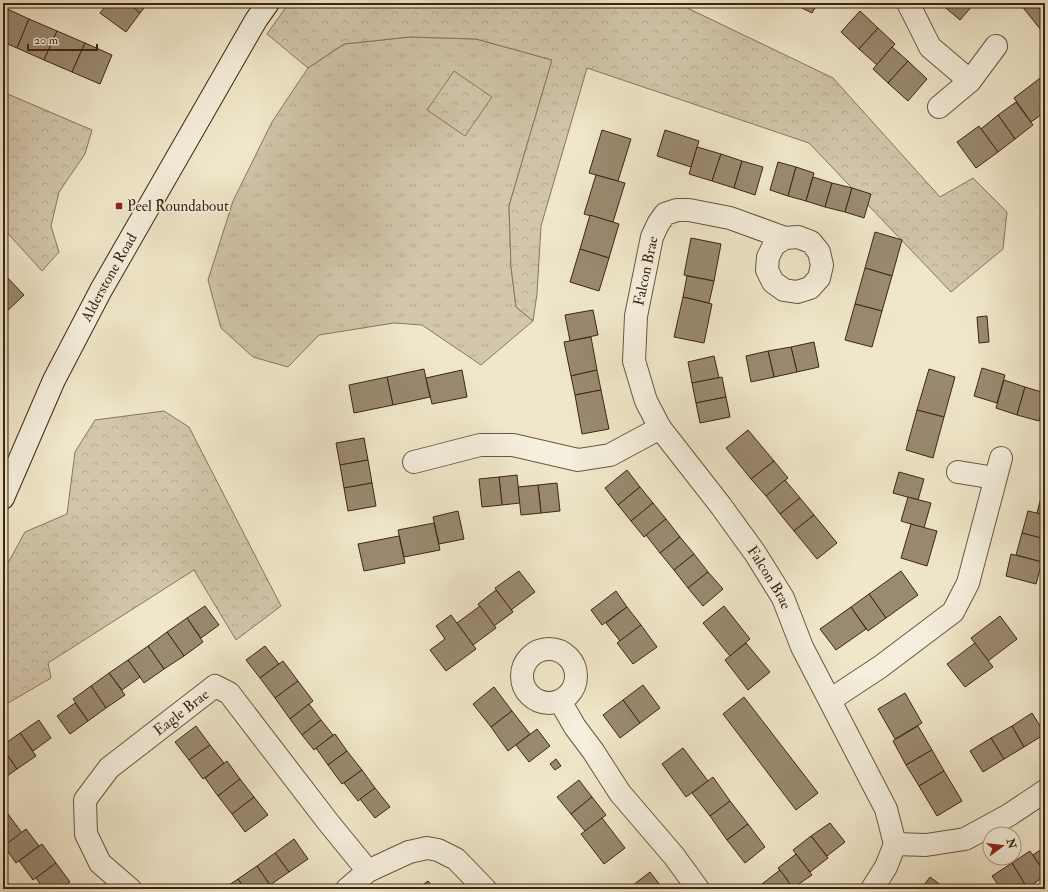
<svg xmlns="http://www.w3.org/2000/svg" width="1048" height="892" font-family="'IM FELL Double Pica',serif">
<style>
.grass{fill:url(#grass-tufts);stroke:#88765e}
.forest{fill:url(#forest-crowns);stroke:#88765e}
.building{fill:#9a8a71;stroke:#3d2511}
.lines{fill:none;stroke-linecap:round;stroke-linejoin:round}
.street-casing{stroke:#6a563f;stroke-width:24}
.secondary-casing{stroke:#3d2511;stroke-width:24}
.street{stroke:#f5efdd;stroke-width:22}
.secondary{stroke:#f5efdd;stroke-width:22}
.poi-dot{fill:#8f2418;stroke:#f5efdd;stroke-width:1.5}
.labels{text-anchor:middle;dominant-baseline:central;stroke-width:3;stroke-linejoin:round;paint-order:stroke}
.poi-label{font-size:15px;fill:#3d2511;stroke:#f5efdd;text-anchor:start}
.street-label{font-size:15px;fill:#3d2511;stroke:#f5efdd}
</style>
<defs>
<pattern id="grass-tufts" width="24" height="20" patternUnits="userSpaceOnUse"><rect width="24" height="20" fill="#d2c6ab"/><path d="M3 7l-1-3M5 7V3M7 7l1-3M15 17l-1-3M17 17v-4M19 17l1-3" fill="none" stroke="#b5aa92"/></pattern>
<pattern id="forest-crowns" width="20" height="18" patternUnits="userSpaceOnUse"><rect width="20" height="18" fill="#d2c6ab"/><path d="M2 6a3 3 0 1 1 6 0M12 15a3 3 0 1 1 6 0" fill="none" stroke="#b5aa92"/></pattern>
</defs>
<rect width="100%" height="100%" fill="#f0e7ca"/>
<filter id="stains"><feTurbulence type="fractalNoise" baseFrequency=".005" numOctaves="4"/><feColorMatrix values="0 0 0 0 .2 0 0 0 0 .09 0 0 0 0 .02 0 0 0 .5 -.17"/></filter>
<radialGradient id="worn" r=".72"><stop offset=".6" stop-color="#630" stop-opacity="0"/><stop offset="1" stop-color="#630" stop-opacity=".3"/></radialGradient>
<path class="grass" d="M410,37L476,39L552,60L509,206L511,267L516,307L533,321L481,365L422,325L394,323L319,335L288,367L253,357L221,328L208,280L233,201L272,122L308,68L344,44Z"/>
<g class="forest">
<path d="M289,3H677L833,78L940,197L973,178L1007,212L1003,249L951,292L809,143L587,68L541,226L537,294L533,321L516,307L511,267L509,206L552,60L476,39L410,37L344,44L308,68L267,34Z"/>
<path d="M454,71L492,97L465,136L427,110Z"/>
<path d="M3,92L92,130L85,154L59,192L51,226L59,252L42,271L3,228Z"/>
<path d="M164,411L189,427L281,606L236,640L194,570L48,663L51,678L3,706V572L25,532L67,514L75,452L95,420Z"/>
</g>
<g class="building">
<path d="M108,3H128L140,13L126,32L100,13Z"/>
<path d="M128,3H148L140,13Z"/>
<path d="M794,3H818L812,13L794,4Z"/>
<path d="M940,3H972L973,5L960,20Z"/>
<path d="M1024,3H1045V35L1021,5Z"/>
<path d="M3,7L29,19L17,48L3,42Z"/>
<path d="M860,11L878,28L859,49L841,32Z"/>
<path d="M29,19L57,31L44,60L17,48Z"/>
<path d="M878,28L895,44L877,65L859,49Z"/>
<path d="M57,31L85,43L72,72L44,60Z"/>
<path d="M85,43L112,55L100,84L72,72Z"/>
<path d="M892,47L908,61L888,83L873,69Z"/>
<path d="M908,61L927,79L908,101L888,83Z"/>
<path d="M1043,76L1045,79V112L1031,122L1014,98Z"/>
<path d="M1016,102L1033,125L1015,139L998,115Z"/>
<path d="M998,115L1015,139L998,152L981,129Z"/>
<path d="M979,126L998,152L976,168L957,142Z"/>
<path d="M602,130L631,139L618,181L589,173Z"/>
<path d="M665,130L699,141L691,167L657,156Z"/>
<path d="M697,147L721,154L712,181L689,174Z"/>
<path d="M721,154L742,161L734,188L712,181Z"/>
<path d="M742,161L763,167L755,195L734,188Z"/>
<path d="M778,162L796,167L788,196L770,190Z"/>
<path d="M796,167L814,173L806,201L788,196Z"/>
<path d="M596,175L625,183L613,222L584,214Z"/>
<path d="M813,177L832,183L825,207L806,201Z"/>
<path d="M832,183L852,188L845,212L825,207Z"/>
<path d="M852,188L871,194L864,218L845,212Z"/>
<path d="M590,215L619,224L609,258L580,249Z"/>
<path d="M875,232L902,240L892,276L865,268Z"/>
<path d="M691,238L721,244L714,281L684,275Z"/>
<path d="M580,249L609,258L599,291L570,282Z"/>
<path d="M865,268L892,276L882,311L855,304Z"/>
<path d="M3,273L24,295L4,314L3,313Z"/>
<path d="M687,276L714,281L709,303L683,297Z"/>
<path d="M683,297L712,304L704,343L674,337Z"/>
<path d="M855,304L882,311L872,347L845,340Z"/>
<path d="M593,310L598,335L570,341L565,315Z"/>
<path d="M987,316L989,342L979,343L977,317Z"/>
<path d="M591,337L597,370L571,376L564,342Z"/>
<path d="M814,342L819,367L797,372L791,347Z"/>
<path d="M791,347L797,372L774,377L768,351Z"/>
<path d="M768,351L774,377L751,382L746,356Z"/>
<path d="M714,356L719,378L692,383L688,362Z"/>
<path d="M982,368L1005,375L997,403L974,396Z"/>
<path d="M424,369L430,397L393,405L387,377Z"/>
<path d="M929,369L955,377L944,417L917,410Z"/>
<path d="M462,370L467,397L432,404L426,378Z"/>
<path d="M597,370L601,390L575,395L571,376Z"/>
<path d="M387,377L393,405L354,413L349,385Z"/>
<path d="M722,377L726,397L696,403L692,383Z"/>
<path d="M1004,380L1025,387L1017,415L996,408Z"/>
<path d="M1025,387L1045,393V401L1039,421L1017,415Z"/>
<path d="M601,390L609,429L582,434L575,395Z"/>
<path d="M726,397L730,417L700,423L696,403Z"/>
<path d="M917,410L944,417L933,458L906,450Z"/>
<path d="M748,430L774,461L751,479L726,448Z"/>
<path d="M364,438L368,460L340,465L336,443Z"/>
<path d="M368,460L372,483L344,488L340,465Z"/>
<path d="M774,461L788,478L766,496L751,479Z"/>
<path d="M627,470L640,487L618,505L605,488Z"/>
<path d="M899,472L924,479L918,500L893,493Z"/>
<path d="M517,475L520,503L502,505L499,477Z"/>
<path d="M499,477L502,505L482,507L479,479Z"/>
<path d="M785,480L800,498L780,514L766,496Z"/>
<path d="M1045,482V515L1037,513Z"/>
<path d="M372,483L376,506L348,511L344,488Z"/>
<path d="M557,483L560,511L541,513L538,485Z"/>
<path d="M538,485L541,513L521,515L518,487Z"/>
<path d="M640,487L653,503L631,521L618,505Z"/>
<path d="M908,497L931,503L924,528L901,521Z"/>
<path d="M800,498L814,515L794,531L780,514Z"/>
<path d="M653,503L666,519L644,537L631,521Z"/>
<path d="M458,511L464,539L439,544L433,517Z"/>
<path d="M1028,511L1045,515V539L1022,533Z"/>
<path d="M814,515L837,543L817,559L794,531Z"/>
<path d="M666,519L680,537L660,553L646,535Z"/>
<path d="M434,523L440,550L404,557L398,530Z"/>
<path d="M911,524L937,531L927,566L901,558Z"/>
<path d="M1022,533L1045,539V551L1042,562L1016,555Z"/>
<path d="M399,536L405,563L364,571L358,544Z"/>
<path d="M680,537L694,554L674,570L660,553Z"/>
<path d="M694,554L708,572L688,588L674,570Z"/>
<path d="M1011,554L1042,562L1036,584L1006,576Z"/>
<path d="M519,571L535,592L511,610L495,588Z"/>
<path d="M901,571L918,595L886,618L869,594Z"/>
<path d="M708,572L723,589L703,606L688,588Z"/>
<path d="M496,590L513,612L494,626L478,604Z"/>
<path d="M616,591L627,607L602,625L591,610Z"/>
<path d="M869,594L886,618L868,631L851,607Z"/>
<path d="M205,606L219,625L201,638L187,618Z"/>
<path d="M480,606L496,628L473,645L457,623Z"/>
<path d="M724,606L750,639L730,656L703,623Z"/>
<path d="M627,607L641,625L620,641L606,623Z"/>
<path d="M851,607L866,629L836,650L820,629Z"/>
<path d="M451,615L476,649L446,671L430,650L445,639L436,626Z"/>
<path d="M1000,616L1017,639L988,661L971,638Z"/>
<path d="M187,618L203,642L184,656L167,632Z"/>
<path d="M641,625L657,647L633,664L617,643Z"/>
<path d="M167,632L184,656L164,669L148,646Z"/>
<path d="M746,643L770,672L748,690L725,660Z"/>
<path d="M975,643L993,667L965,687L947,664Z"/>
<path d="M148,646L164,669L144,683L128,660Z"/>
<path d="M265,646L279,664L260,678L246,660Z"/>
<path d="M128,660L140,677L122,690L109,673Z"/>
<path d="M283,661L298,681L275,698L260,678Z"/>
<path d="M109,673L125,695L106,708L91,686Z"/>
<path d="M298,681L313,701L290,719L275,698Z"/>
<path d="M643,685L660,708L640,723L623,700Z"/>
<path d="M91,686L106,708L88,721L73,699Z"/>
<path d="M494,687L512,711L491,727L473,704Z"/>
<path d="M905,693L922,723L895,739L878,709Z"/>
<path d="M744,697L818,793L796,810L723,714Z"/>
<path d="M623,700L640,723L620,738L603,715Z"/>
<path d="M75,703L88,721L70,734L57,716Z"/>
<path d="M309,704L321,720L302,735L290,719Z"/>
<path d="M512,711L530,734L508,751L491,727Z"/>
<path d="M1032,713L1045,734L1024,747L1012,726Z"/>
<path d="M39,720L51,738L33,751L20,733Z"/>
<path d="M321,720L333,735L314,750L302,735Z"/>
<path d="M196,726L210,745L189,760L175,742Z"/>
<path d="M918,726L932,750L906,765L893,741Z"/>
<path d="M1012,726L1024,747L1004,759L991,738Z"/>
<path d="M537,729L550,746L529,762L516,745Z"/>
<path d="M20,733L36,756L17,769L3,749V745Z"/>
<path d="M335,734L347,751L328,765L316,748Z"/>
<path d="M991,738L1004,759L983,772L970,751Z"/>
<path d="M210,745L224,763L203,779L189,760Z"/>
<path d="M683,748L708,781L686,797L662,764Z"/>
<path d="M3,749L17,769L3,779Z"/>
<path d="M932,750L944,771L919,786L906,765Z"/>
<path d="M347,751L362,770L342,784L328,765Z"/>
<path d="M556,759L561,766L555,770L550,764Z"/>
<path d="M227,761L240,779L218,796L205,778Z"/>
<path d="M362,770L375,788L358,801L344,783Z"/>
<path d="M944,771L962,801L937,816L919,786Z"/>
<path d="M713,777L730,801L710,816L692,793Z"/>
<path d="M240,779L254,797L232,814L218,796Z"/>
<path d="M579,780L592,797L571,814L557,797Z"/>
<path d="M375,788L390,807L375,818L360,799Z"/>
<path d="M254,797L268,815L245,832L232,814Z"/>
<path d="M592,797L606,815L585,831L571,814Z"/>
<path d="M730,801L748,824L727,840L710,816Z"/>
<path d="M8,814L22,833L4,846L3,818Z"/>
<path d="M602,818L625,848L604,864L581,834Z"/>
<path d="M830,823L845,842L827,856L811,836Z"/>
<path d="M748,824L765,847L745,863L727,840Z"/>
<path d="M26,829L39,846L16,863L4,846Z"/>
<path d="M811,836L828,858L810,872L793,850Z"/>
<path d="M294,839L308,859L289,872L275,853Z"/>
<path d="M42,844L56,863L33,880L19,861Z"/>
<path d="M1045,847V873L1033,855Z"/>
<path d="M1030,851L1045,873V876L1027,888L1012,863Z"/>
<path d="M275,853L289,872L270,885L257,866Z"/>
<path d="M796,854L812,875L793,888L778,868Z"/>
<path d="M56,863L70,882L60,889H44L36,878Z"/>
<path d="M1012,863L1027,888L1025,889H1001L992,876Z"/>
<path d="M257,866L270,885L265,889H245L238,879Z"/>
<path d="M780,870L793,888L794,889H766L762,884Z"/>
<path d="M650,872L663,889H628Z"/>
<path d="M930,877L946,889H921Z"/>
<path d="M238,879L245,889H223Z"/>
<path d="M428,881L434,889H417Z"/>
<path d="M762,884L766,889H755Z"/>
</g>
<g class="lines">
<defs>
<g id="street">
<path d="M908,3L930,47L970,81"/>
<path d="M939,107L970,81L996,46"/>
<path id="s1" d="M785,238L774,245L768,257L767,270L773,282L784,290L797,292L810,288L819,278L822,265L819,252L811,242L798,237L785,238L730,218L689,210H677L665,214L658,224L652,237L636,316L634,361L646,401L660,428L721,506L755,553L783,598L802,647L886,809L895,844L886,867L872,889"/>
<path d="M414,462L480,445H513L578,460L610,455L660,428"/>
<path d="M958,472L995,478"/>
<circle cx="549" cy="676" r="27"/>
<path d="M830,700L880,667L953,612L968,583L1001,458"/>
<path d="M560,701L575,727L593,751L620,793L674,856L698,889"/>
<path d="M895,844L926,845L965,839L1009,815L1045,791"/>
<path id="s2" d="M130,889L100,863L86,834L85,800L109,768L215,686L229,693L328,822L368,871"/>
<path d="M347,889L368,871L409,852L427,848L438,850L456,859L485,889"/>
</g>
<g id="secondary">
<path id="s3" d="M3,498L54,380L101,290L256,20L268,3"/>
</g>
</defs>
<use href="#street" class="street-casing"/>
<use href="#secondary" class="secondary-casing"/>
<use href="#street" class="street"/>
<use href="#secondary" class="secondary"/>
</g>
<rect class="poi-dot" x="115" y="202" width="8" height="8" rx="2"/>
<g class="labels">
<g class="poi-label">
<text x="127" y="206">Peel Roundabout</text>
</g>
<g class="street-label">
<text transform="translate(646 271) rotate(-78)">Falcon Brae</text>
<text stroke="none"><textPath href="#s3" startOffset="245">Alderstone Road</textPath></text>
<text stroke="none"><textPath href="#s1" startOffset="708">Falcon Brae</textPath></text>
<text stroke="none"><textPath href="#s2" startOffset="237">Eagle Brae</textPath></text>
</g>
</g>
<rect width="1048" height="892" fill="none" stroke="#f0e7ca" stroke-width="16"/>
<rect x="4" y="4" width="1040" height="884" fill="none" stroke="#3d2511" stroke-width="2"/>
<rect x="8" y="8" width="1032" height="876" fill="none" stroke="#3d2511"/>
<g transform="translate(1002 846) rotate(75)"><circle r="19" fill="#f5efdd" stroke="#ab9e8b"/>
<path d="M0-3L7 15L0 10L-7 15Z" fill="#8f2418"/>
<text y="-6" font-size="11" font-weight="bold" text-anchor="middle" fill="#3d2511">N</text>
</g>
<path d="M28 44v6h69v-6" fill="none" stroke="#3d2511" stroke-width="2"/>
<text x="34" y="44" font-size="12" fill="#3d2511" stroke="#f5efdd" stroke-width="3" paint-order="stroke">20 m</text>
<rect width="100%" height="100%" filter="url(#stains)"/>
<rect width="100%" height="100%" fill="url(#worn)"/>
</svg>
